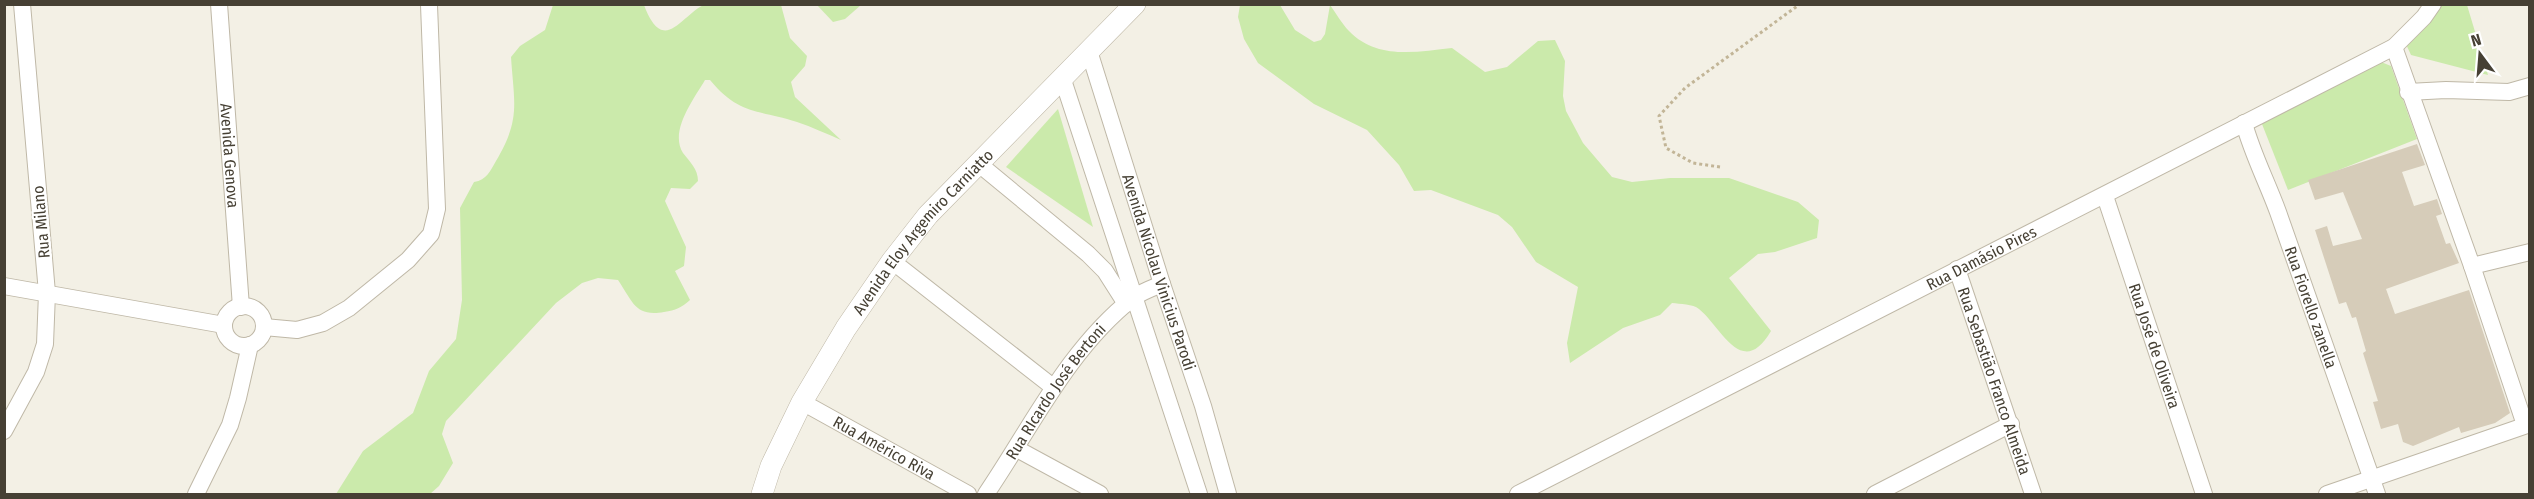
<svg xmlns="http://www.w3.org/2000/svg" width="2534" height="499" font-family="'Fira Sans Condensed',sans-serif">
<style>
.green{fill:#cbeaab}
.building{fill:#d6ccb9}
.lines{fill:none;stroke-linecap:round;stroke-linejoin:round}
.minor-casing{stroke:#bfb8a7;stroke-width:18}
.tertiary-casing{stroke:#bfb8a7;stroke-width:22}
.path{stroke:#c2b597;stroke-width:3;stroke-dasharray:3 3;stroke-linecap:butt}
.minor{stroke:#fff;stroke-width:16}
.tertiary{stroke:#fff;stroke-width:21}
.labels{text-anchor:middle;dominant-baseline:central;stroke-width:4.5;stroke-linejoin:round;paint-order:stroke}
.street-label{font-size:16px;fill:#464034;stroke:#fff}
</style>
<rect width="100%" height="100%" fill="#f3f0e5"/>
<g class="green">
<path d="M553,5H644C664,58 682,13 706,4C717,1 767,4 781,5L790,38L807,56L805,66L791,82L795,97L841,140C827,134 812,127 797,122C758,109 740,116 710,80H705C694,99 669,131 683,153C690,162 698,169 698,181L690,189L671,188L665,201L686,247L684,266L675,271L690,300C681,308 676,310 664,312C635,317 633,302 618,280L598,278L582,283L556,303L446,421L442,434L453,463L439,486L430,494H336L363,451L413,413L429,371L456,339L462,300L460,208L474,182C487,180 490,171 496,161C521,119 514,103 511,57L520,46L545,30Z"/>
<path d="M817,5H861L845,19L833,22Z"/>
<path d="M1240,5H1280L1295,30L1314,42L1321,40L1325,34L1330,5C1336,13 1342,24 1349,31C1377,60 1416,52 1452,48L1485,72L1507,67L1538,41L1555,40L1565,61L1563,96L1566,111L1583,143L1612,177L1632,182L1670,178H1729L1798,202L1819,220L1817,238L1775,252L1758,254L1729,278L1771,331C1742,380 1722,328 1699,309C1693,304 1680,304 1672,303L1660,315L1623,328L1570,363L1567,343L1578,287L1536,262L1512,227L1498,215L1431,190L1414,191L1399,165L1367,130L1314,104L1258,63L1244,39L1238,17Z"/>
<path d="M2437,5H2467L2488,75L2411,55L2405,42Z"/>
<path d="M2371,58L2391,66L2417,139L2288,190L2260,119Z"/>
<path d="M1058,109L1093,227L1006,167Z"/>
</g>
<path class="building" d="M2417,144L2425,165L2402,172L2414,206L2437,199L2442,214L2436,216L2446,244L2450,243L2459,263L2386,289L2395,314L2469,290L2510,413L2495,423L2461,433L2459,427L2413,446L2403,442L2398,424L2381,429L2373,402L2378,401L2363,353L2366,351L2356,317L2352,318L2346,302L2339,304L2315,230L2327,226L2333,246L2362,239L2343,192L2315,200L2308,180Z"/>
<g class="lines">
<defs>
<g id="minor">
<path id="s1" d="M219,4L241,307"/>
<path d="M2394,47L2472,266L2525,425"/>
<path id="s2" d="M1089,51L1162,284L1203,406L1228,494"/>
<path d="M1062,77L1199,494"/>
<path d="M2408,92L2446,90L2509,92L2530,86"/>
<path id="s3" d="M2244,123C2252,153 2267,182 2278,212L2377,494"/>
<path d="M979,164L1088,254L1105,271L1126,304"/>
<path id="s4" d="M2105,196L2204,494"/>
<path d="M892,261L1053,387"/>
<path d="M2472,266L2530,252"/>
<path id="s5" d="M1957,269L2033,494"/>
<path d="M4,286L224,325"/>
<circle cx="244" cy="326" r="20"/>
<path d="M264,327L297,330L323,323L349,308L408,260L431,234L437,209L429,5"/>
<path id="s6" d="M802,402L968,494"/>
<path d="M4,431L36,372L45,344L47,293L22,4"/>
<path d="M1017,449L1100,494"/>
<path d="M196,494L230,425L238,398L250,345"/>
<path id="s7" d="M986,494C1031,428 1068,349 1133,298C1141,292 1152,288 1162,284"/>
<path id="s8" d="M1518,494L2394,47L2424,17L2433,4"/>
<path d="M1875,494L2011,424"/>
<path d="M2327,494L2530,424"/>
</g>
<g id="tertiary">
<path id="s9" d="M762,494L771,466L802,402L846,328L892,261L928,215L1135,4"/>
</g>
</defs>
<use href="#minor" class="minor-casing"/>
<use href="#tertiary" class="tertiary-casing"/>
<path class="path" d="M1720,167L1693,163L1666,148L1659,116L1685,88L1800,4"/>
<use href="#minor" class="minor"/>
<use href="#tertiary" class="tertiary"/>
</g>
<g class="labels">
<g class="street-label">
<text stroke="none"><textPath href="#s1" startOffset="152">Avenida Genova</textPath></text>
<text transform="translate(41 222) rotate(-95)">Rua Milano</text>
<text stroke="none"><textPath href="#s9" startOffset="310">Avenida Eloy Argemiro Carniatto</textPath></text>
<text stroke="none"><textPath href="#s8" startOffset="520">Rua Damásio Pires</textPath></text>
<text stroke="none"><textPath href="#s2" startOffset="232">Avenida Nicolau Vinicius Parodi</textPath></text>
<text stroke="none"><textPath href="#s3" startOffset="196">Rua Fiorello zanella</textPath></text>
<text stroke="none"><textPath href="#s4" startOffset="158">Rua José de Oliveira</textPath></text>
<text stroke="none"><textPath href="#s5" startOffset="118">Rua Sebastião Franco Almeida</textPath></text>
<text stroke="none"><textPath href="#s7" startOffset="124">Rua RIcardo José Bertoni</textPath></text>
<text stroke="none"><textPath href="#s6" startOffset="94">Rua Américo Riva</textPath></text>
</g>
</g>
<rect width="2534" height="499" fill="none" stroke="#464034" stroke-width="12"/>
<g transform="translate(2480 54) rotate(344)" stroke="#ffffff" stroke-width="4.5" paint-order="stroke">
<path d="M0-4.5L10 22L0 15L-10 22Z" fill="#464034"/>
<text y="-9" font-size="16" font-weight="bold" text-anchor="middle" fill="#464034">N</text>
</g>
</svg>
